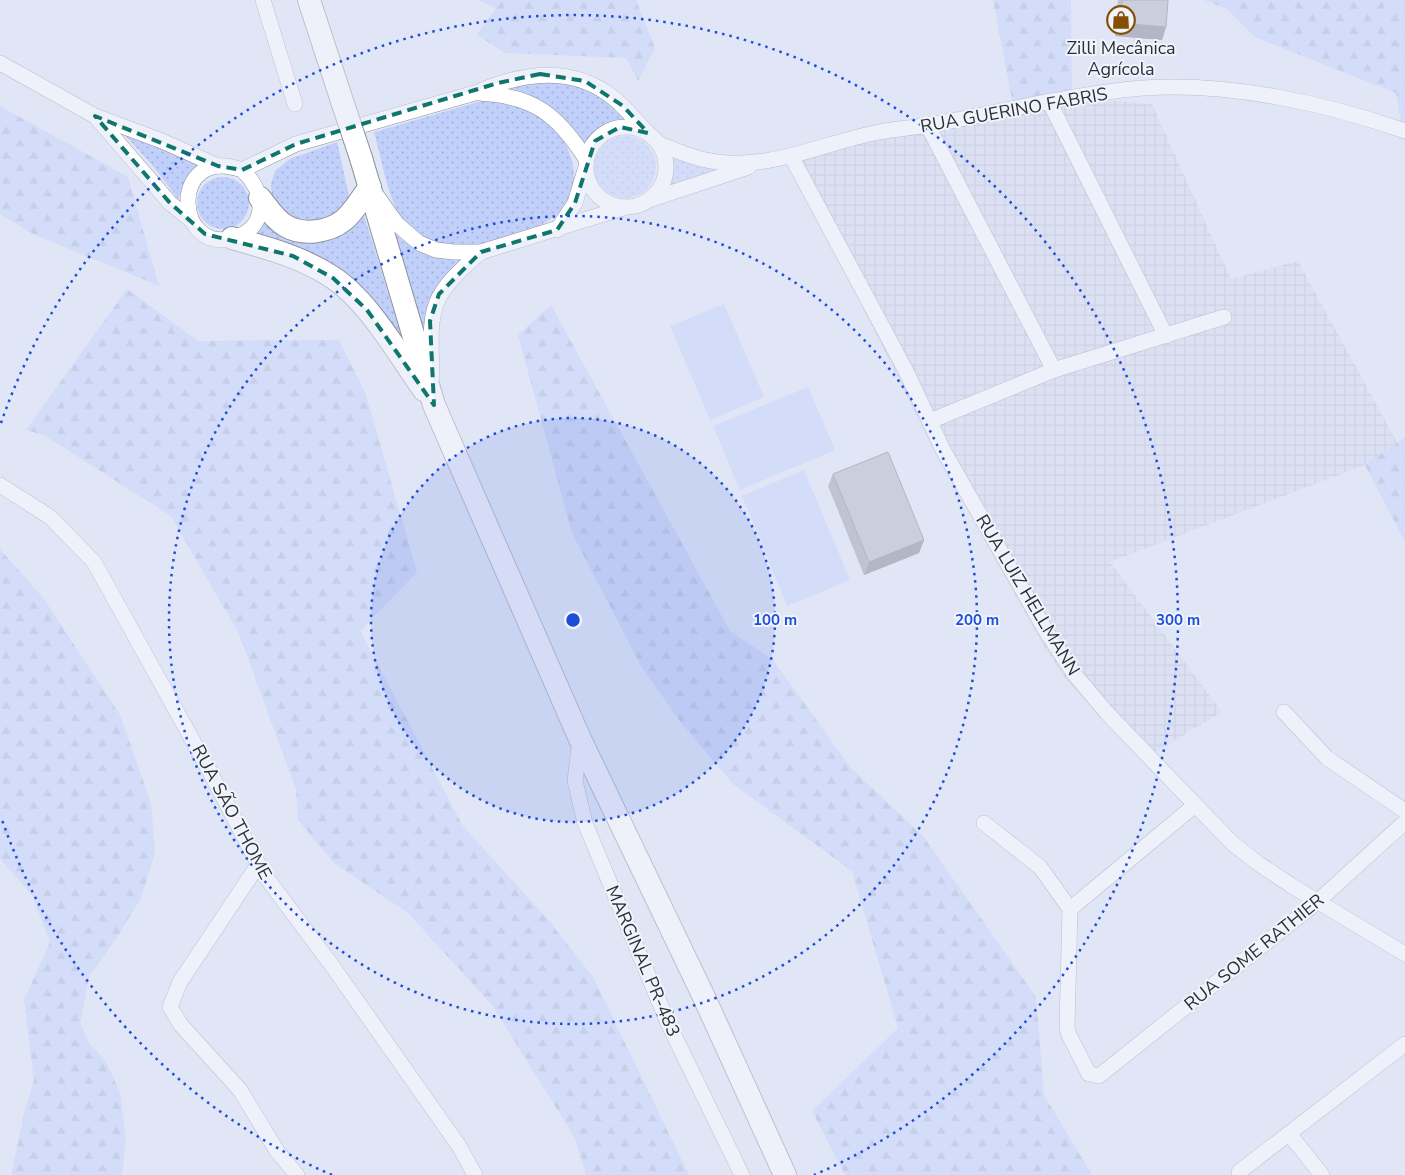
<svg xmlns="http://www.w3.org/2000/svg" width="1405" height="1175" font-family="'Nunito Sans',sans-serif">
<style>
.industrial{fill:url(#industrial-grid)}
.grass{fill:url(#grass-dots)}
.forest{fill:url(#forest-firs)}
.park{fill:#c1d0fa}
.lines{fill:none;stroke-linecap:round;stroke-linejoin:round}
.minor-casing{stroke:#8c919f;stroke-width:16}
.highway-casing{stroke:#8c919f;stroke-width:24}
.minor{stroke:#fff;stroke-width:15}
.highway{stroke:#fff;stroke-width:22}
.highway-bridge-casing{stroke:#8c919f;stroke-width:24;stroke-linecap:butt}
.highway-bridge{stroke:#fff;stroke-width:22}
.wall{fill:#969aa7}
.shaded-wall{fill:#7a7d88}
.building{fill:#aeb3c2;stroke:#7a7d88}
.marked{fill:none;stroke:#0f766e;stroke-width:4;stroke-dasharray:10 6;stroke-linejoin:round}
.ring{fill:none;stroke:#1d4ed8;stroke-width:2.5;stroke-dasharray:2.5 5}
.labels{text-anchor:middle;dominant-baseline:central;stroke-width:4;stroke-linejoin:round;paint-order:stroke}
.poi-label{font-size:18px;fill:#2d2f35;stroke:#f0f4fd}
.street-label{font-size:18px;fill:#2d2f35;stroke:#f0f4fd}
.centre{fill:#1d4ed8;stroke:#f0f4fd;stroke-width:2.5}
.ring-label{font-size:15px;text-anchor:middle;font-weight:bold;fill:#1d4ed8;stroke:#f0f4fd;stroke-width:4;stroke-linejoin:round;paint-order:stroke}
</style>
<defs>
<pattern id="industrial-grid" width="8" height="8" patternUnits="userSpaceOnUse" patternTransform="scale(1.25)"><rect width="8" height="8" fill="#d2daf0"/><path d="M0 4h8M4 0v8" fill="none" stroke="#b5bbce"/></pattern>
<pattern id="grass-dots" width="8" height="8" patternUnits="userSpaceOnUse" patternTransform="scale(1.25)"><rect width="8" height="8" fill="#c1d0fa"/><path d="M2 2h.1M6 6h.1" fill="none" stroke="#a6b3d7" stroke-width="1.8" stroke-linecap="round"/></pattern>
<pattern id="forest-firs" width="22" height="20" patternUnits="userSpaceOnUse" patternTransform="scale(1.25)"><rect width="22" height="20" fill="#c1d0fa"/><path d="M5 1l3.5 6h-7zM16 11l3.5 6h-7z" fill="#a6b3d7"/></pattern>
</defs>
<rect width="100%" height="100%" fill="#e1e6f6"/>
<path class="industrial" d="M1072,97L1152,104L1231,279L1298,261L1397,442L1365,465L1110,562L1222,712L1142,760L1067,681L1043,645L934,450L790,162L927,122Z"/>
<g class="grass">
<path d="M562,80L597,94L633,123C611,118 593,128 585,149L578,137L493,87Z"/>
<path d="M485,100C503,102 519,104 536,114C567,132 588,176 563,208C542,235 464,254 432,242C420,238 410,228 402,219C389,203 380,153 374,132Z"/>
<path d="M122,132L203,165L184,184L178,199L153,166Z"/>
<circle cx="625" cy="167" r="31"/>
<path d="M337,142L350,200L347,206L324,222L291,220L272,198L271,184L275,171L290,159Z"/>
<path d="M670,156L731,169L667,188L672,172Z"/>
<circle cx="223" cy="203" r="26"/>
<path d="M364,215L405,348L397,333L254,234L265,220L358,221Z"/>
<path d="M392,232L416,250L471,256L426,320L423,334Z"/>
</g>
<g class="forest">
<path d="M478,0H636L655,48L638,81L626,58L505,53L477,35L496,8Z"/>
<path d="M993,0H1071L1072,97L1013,105Z"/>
<path d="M1204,0H1405V146L1396,93L1255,37L1227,9Z"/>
<path d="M0,106L128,177L159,286L33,234L0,214Z"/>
<path d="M127,289L198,341L339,340L365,392L417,572L360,631L463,826L550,922L593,977L689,1175H586L575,1138L492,1005L408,913L334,863L298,820L296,789L239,634L171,516L44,435L26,430Z"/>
<path d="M551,305L730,631L773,660L851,768L923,836L1036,997L1044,1095L1092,1175H845L812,1111L898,1028L852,871L733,784L682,724L641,666L572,533L518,335Z"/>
<path d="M1405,437V542L1365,465Z"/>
<path d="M0,549L44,599L120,715L151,803L155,853L141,898L116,939L89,977L80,1023L89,1043L105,1060L120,1092L126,1139L122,1175H11L24,1114L34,1080L24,1000L50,942L32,895L0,859Z"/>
</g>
<g class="park">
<path d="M724,304L764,397L710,420L670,326Z"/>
<path d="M808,387L835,450L740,490L713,426Z"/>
<path d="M804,470L850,580L787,606L742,496Z"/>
</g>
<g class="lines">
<defs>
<g id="minor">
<path d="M263,0L295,104"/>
<path d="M0,63L95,116L162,141L218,166"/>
<path d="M479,93C534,96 557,114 586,159"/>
<path d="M1049,101L1166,336"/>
<path d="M96,117L170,203L192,221"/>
<path d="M928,126L1054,370"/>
<circle cx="626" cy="167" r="40"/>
<path d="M660,144C675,150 690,157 706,160C766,173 822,143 879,132C895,129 912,128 928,125C999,113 1070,94 1143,88C1229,82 1324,103 1405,131"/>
<path d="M791,156L906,371L943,450L1046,631L1075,675L1107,713L1232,843L1259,864L1292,886L1405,954"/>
<path d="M242,170C263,188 270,223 239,236C174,262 167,143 242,170L296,144L475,93C518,74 566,65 607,93C623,104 635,120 648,133"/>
<path d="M377,196L397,224L419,243L436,250L454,252H481L623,208"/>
<path d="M652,199L749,167"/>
<path d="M557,230L575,203L585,170"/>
<path d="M432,377C430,308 427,298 481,252"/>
<path d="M930,421L1054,370L1224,317"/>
<path d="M0,485L50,517L94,562L209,770L263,873L333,967L459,1146L475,1175"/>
<path d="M1284,712L1327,758L1405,811"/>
<path d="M580,740L575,781L585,823L668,1023L742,1175"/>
<path d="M984,823L1040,867L1070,909L1067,1028L1069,1035L1089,1074L1099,1076L1317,902L1405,822"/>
<path d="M258,865L180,982L170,1007L181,1025L240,1090L277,1151L297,1175"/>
<path d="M1070,909L1194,806"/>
<path d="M1290,1135L1322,1175"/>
<path d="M1239,1172L1405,1044"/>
</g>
<g id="highway">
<path d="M309,0L343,104"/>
<path d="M361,158L434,405L580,739L703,995L785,1175"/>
<path d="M260,198C268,208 275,220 286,226C304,236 329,232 344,220C354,212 362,197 370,187"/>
<path d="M232,238C267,248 302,257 332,277C368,300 399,355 424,390"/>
</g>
</defs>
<use href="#minor" class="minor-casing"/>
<use href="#highway" class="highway-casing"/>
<use href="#minor" class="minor"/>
<use href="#highway" class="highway"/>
<defs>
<path id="highway-bridge" d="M343,104L361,158"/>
</defs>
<use href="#highway-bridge" class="highway-bridge-casing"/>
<use href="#highway-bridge" class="highway-bridge"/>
</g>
<g class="wall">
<path d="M1118,0H1168L1166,27L1162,40L1115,36Z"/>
<path d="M833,474L924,540L919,553L864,575L828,486Z"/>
</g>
<g class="shaded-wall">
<path d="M1120,23L1166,27L1162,40L1115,36Z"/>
<path d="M924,540L919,553L864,575L869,562Z"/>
</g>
<g class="building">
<path d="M1122,0H1168L1166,27L1120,23Z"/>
<path d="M888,452L924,540L869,562L833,474Z"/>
</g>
<path d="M0 0H1405V1175H0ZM540,74L585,81L623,106L648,133L620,127L595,141L575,203L557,230L481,252L439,294L430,321L434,405L367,310L333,278L293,256L205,234L170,203L95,116L218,166L242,170L296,144L498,83Z" fill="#e1e6f6" fill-opacity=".55" fill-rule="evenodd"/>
<path class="marked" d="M540,74L585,81L623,106L648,133L620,127L595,141L575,203L557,230L481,252L439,294L430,321L434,405L367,310L333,278L293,256L205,234L170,203L95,116L218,166L242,170L296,144L498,83Z"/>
<circle cx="573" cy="620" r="202" fill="#1d4ed8" fill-opacity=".12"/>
<g class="ring">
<circle cx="573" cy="620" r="202"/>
<circle cx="573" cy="620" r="404"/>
<path d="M332 1175A605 605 0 0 1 1 817M1 423A605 605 0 1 1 814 1175"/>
</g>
<defs>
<symbol id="shop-ring" viewBox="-11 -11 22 22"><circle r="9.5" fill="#f0f4fd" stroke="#864e00" stroke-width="1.5"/><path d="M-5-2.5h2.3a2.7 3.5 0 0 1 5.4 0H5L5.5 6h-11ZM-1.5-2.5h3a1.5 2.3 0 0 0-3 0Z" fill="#864e00"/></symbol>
</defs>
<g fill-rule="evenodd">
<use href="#shop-ring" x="1105" y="4" width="32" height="32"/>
</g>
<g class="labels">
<g class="poi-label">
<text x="1121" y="48">Zilli Mecânica<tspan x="1121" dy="21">Agrícola</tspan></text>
</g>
<g class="street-label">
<text transform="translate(1014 110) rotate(-10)">RUA GUERINO FABRIS</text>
<text transform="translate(1028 595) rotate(59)">RUA LUIZ HELLMANN</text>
<text transform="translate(232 812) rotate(62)">RUA SÃO THOME</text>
<text transform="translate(1254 952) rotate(-39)">RUA SOME RATHIER</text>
<text transform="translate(643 961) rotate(67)">MARGINAL PR-483</text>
</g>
</g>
<circle cx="573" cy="620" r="8" class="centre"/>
<g class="ring-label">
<text x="775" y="625">100 m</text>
<text x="977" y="625">200 m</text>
<text x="1178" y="625">300 m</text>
</g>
</svg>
